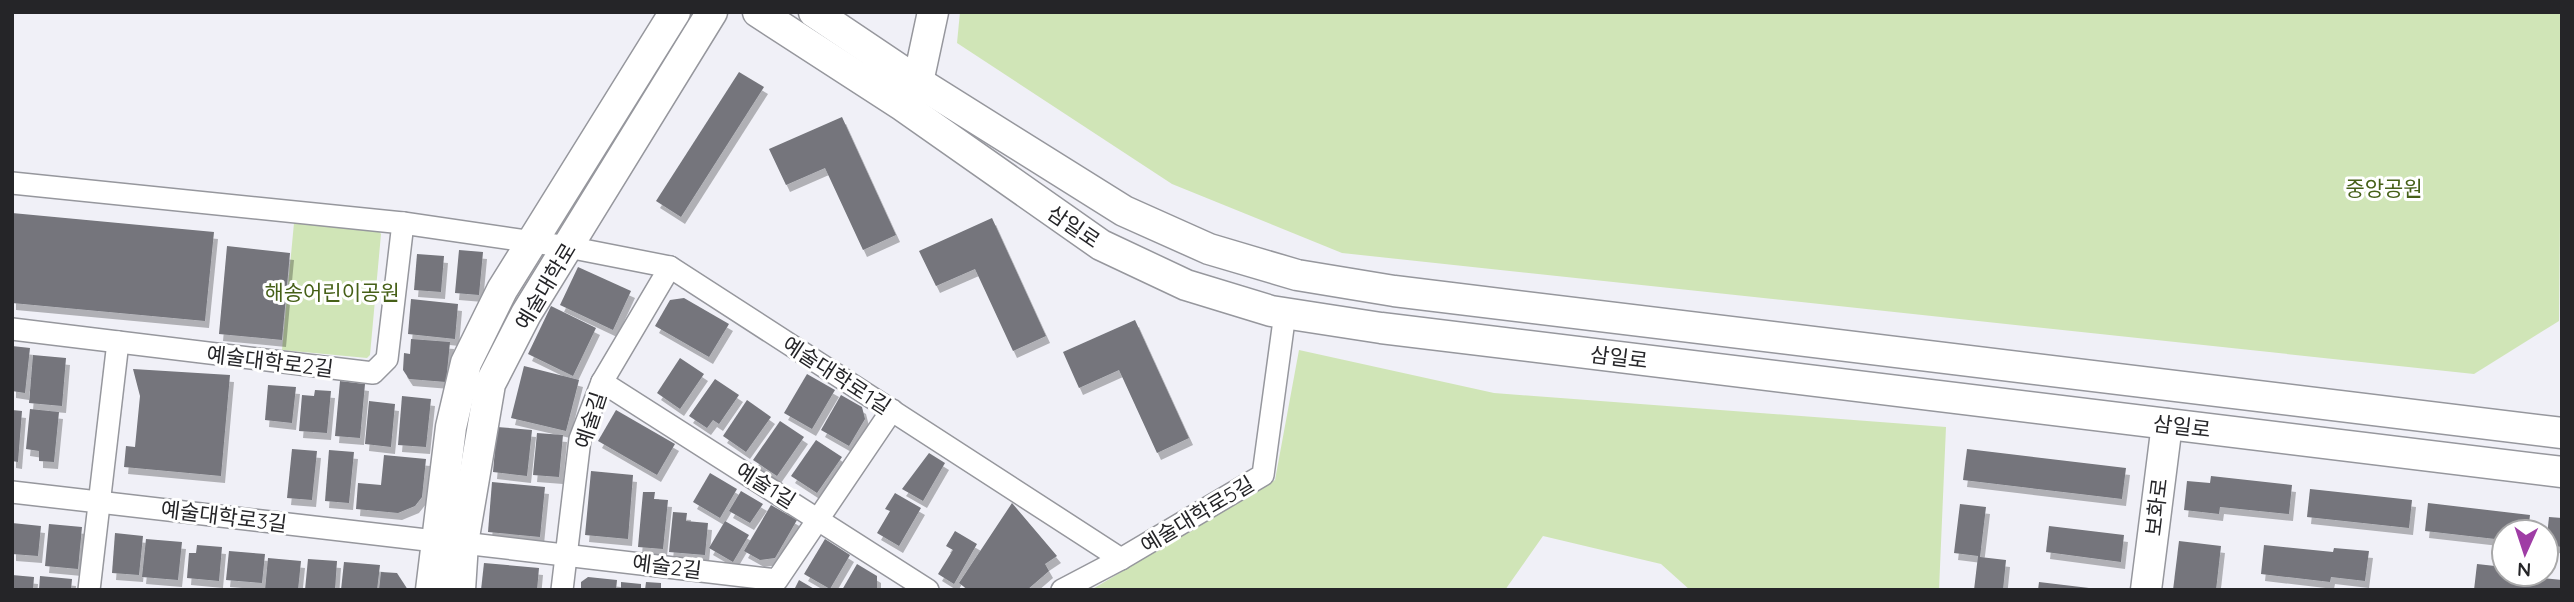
<svg xmlns="http://www.w3.org/2000/svg" width="2574" height="602" font-family="Quicksand,'Noto Sans KR',sans-serif">
<style>
.green{fill:#d0e5b7}
.building{fill:#74757b;filter:url(#shadow)}
.lines{fill:none;stroke-linecap:round;stroke-linejoin:round}
.street-casing{stroke:#96979d;stroke-width:24}
.secondary-casing{stroke:#96979d;stroke-width:33}
.street{stroke:#fff;stroke-width:21}
.secondary{stroke:#fff;stroke-width:30}
.labels{text-anchor:middle;dominant-baseline:central;stroke-width:6;stroke-linejoin:round;paint-order:stroke}
.park-label{font-size:21px;fill:#466018;stroke:#fff}
.street-label{font-size:21px;fill:#252528;stroke:#fff}
</style>
<defs>
<filter id="shadow"><feDropShadow dx="4" dy="7" stdDeviation="0" flood-color="#0004"/></filter>
</defs>
<rect width="100%" height="100%" fill="#f0f0f7"/>
<g class="green">
<path d="M960,12H2562L2559,321L2474,374L1342,253L1172,184L957,43Z"/>
<path d="M294,223L379,231L381,234L370,355L367,358L282,350Z"/>
<path d="M1299,350L1494,393L1946,427L1939,590H1690L1661,564L1543,536L1505,590H1091L1275,480Z"/>
</g>
<g class="building">
<path d="M739,72L764,87L681,217L656,201Z"/>
<path d="M842,117L896,235L863,250L825,168L786,185L769,149Z"/>
<path d="M12,213L214,232L205,321L12,303Z"/>
<path d="M992,218L1046,336L1013,351L975,269L936,286L919,251Z"/>
<path d="M227,246L290,253L282,340L219,334Z"/>
<path d="M459,250L483,252L479,295L455,293Z"/>
<path d="M417,254L444,256L441,292L414,290Z"/>
<path d="M578,267L631,291L613,330L560,305Z"/>
<path d="M684,298L729,324L709,357L655,326L670,300Z"/>
<path d="M411,299L458,304L455,339L408,334Z"/>
<path d="M551,306L596,328L573,376L528,354Z"/>
<path d="M1135,320L1189,438L1157,453L1119,370L1079,388L1063,352Z"/>
<path d="M411,339L450,342L446,382L409,379L403,370L404,353L410,354Z"/>
<path d="M12,346L30,348L25,393L12,391Z"/>
<path d="M33,355L66,358L62,406L29,403Z"/>
<path d="M680,358L704,374L680,409L657,393Z"/>
<path d="M524,366L579,380L566,431L511,418Z"/>
<path d="M133,369L230,375L221,476L124,467L126,446L135,447L140,396Z"/>
<path d="M807,374L835,390L812,429L784,413Z"/>
<path d="M715,379L739,395L719,424L713,420L707,428L689,416Z"/>
<path d="M340,381L365,384L360,438L335,436Z"/>
<path d="M268,385L296,387L292,423L265,420Z"/>
<path d="M315,390L331,391L327,433L299,431L302,395L314,396Z"/>
<path d="M841,395L862,407L865,419L849,446L821,430Z"/>
<path d="M402,396L431,399L426,447L398,445Z"/>
<path d="M747,400L771,417L746,452L723,436Z"/>
<path d="M369,401L395,404L391,447L365,444Z"/>
<path d="M30,409L59,412L54,462L39,461V451L26,449Z"/>
<path d="M12,410L22,411L18,462L12,461Z"/>
<path d="M616,410L675,444L657,475L598,441Z"/>
<path d="M780,421L804,437L777,476L753,460Z"/>
<path d="M497,427L532,430L527,476L493,472Z"/>
<path d="M537,433L563,435L559,477L533,475Z"/>
<path d="M816,440L842,457L817,493L791,476Z"/>
<path d="M292,449L317,451L312,500L287,498Z"/>
<path d="M1967,449L2126,468L2122,499L1963,480Z"/>
<path d="M329,450L354,452L349,503L325,501Z"/>
<path d="M929,453L945,463L923,501L902,489Z"/>
<path d="M384,455L426,459L422,497L415,506L398,513L356,509L358,483L381,485Z"/>
<path d="M591,471L633,475L628,539L585,535Z"/>
<path d="M710,473L737,489L720,518L693,502Z"/>
<path d="M2211,476L2292,485L2289,514L2220,507L2219,514L2184,510L2187,481L2210,483Z"/>
<path d="M492,482L545,487L540,537L488,532Z"/>
<path d="M2310,489L2412,500L2409,528L2307,517Z"/>
<path d="M741,491L763,504L750,523L729,511Z"/>
<path d="M643,492H655L654,499L668,500L663,549L638,547Z"/>
<path d="M895,493L921,508L899,546L877,533L890,511L885,509Z"/>
<path d="M1012,503L1057,556L1045,564L1049,571L1027,590H968L959,583Z"/>
<path d="M2428,503L2530,515L2528,532H2504V540L2425,531Z"/>
<path d="M1960,504L1986,507L1980,557L2006,560L2003,590H1974L1978,556L1954,553Z"/>
<path d="M771,505L797,520L775,558L760,560L744,551Z"/>
<path d="M673,512L687,513L686,521L708,523L705,555L669,552Z"/>
<path d="M2549,517L2562,518V547L2546,545Z"/>
<path d="M725,521L749,535L733,562L709,548Z"/>
<path d="M12,523L41,526L38,556L12,554Z"/>
<path d="M49,524L82,527L78,569L45,566Z"/>
<path d="M2049,526L2124,535L2121,562L2046,552Z"/>
<path d="M955,531L977,544L954,584L938,574L953,550L946,546Z"/>
<path d="M115,533L143,536L139,575L112,573Z"/>
<path d="M146,539L182,542L178,580L142,577Z"/>
<path d="M825,539L850,555L830,589L804,574Z"/>
<path d="M2179,541L2221,546L2216,590H2173Z"/>
<path d="M197,545L222,547L219,581L187,578L189,553H196Z"/>
<path d="M2264,545L2333,552L2334,548L2369,551L2365,581L2331,577L2330,582L2261,574Z"/>
<path d="M229,551L265,554L262,583L226,580Z"/>
<path d="M268,558L301,561L298,590H265Z"/>
<path d="M308,559L337,561L335,590H305Z"/>
<path d="M344,562L380,565L377,590H341Z"/>
<path d="M484,563L539,568L537,590H481Z"/>
<path d="M857,564L877,576V590H842Z"/>
<path d="M2477,564L2504,567V574L2562,580V590H2474Z"/>
<path d="M381,572L397,573L408,590H379Z"/>
<path d="M12,575L34,577L33,590H12Z"/>
<path d="M40,576L72,579L71,590H39Z"/>
<path d="M588,577L617,580L616,590H581V582Z"/>
<path d="M799,580L816,590H794Z"/>
<path d="M621,582L641,584V590H621Z"/>
<path d="M646,582L661,583V590H645Z"/>
<path d="M2039,582L2089,588V590H2038Z"/>
</g>
<g class="lines">
<defs>
<g id="street">
<path d="M12,183L403,223L568,247L670,267L1121,559"/>
<path d="M12,329L373,373L387,359L403,223"/>
<path d="M602,382L928,590"/>
<path d="M12,492L435,541"/>
<path d="M463,543L777,580L892,410"/>
<path d="M89,590L118,342"/>
<path d="M562,590L580,439L602,382L670,267"/>
<path d="M1062,590L1121,559L1263,475L1285,313"/>
</g>
<g id="secondary">
<path d="M758,12L903,106L1101,245L1186,285L1271,311L1381,328L2562,472"/>
<path d="M814,12L918,82L1124,211L1209,249L1297,275L1394,291L2562,433"/>
<path d="M918,82L933,12"/>
<path d="M431,590L451,427L466,363L502,290L675,12"/>
<path d="M460,590L463,543L490,384L526,314L712,12"/>
<path d="M2146,590L2167,424"/>
</g>
</defs>
<use href="#street" class="street-casing"/>
<use href="#secondary" class="secondary-casing"/>
<use href="#street" class="street"/>
<use href="#secondary" class="secondary"/>
</g>
<g class="labels">
<g class="park-label">
<text x="2384" y="188">중앙공원</text>
<text x="332" y="292">해송어린이공원</text>
</g>
<g class="street-label">
<text transform="translate(1074 226) rotate(34)">삼일로</text>
<text transform="translate(545 286) rotate(-59)">예술대학로</text>
<text transform="translate(1619 357) rotate(7)">삼일로</text>
<text transform="translate(270 361) rotate(7)">예술대학로2길</text>
<text transform="translate(837 375) rotate(33)">예술대학로1길</text>
<text transform="translate(590 420) rotate(-72)">예술길</text>
<text transform="translate(2182 426) rotate(7)">삼일로</text>
<text transform="translate(766 485) rotate(32)">예술1길</text>
<text transform="translate(2156 507) rotate(-83)">보화로</text>
<text transform="translate(1197 514) rotate(-31)">예술대학로5길</text>
<text transform="translate(224 516) rotate(7)">예술대학로3길</text>
<text transform="translate(667 566) rotate(7)">예술2길</text>
</g>
</g>
<rect width="2574" height="602" fill="none" stroke="#252528" stroke-width="28"/>
<g transform="translate(2525 553) rotate(183)"><circle r="33" fill="#ffffff" stroke="#a8a8a9" stroke-width="2"/>
<path d="M0-5L12 26L0 18L-12 26Z" fill="#9f3da5"/>
<text y="-10" font-size="19" font-weight="bold" text-anchor="middle" fill="#252528">N</text>
</g>
</svg>
